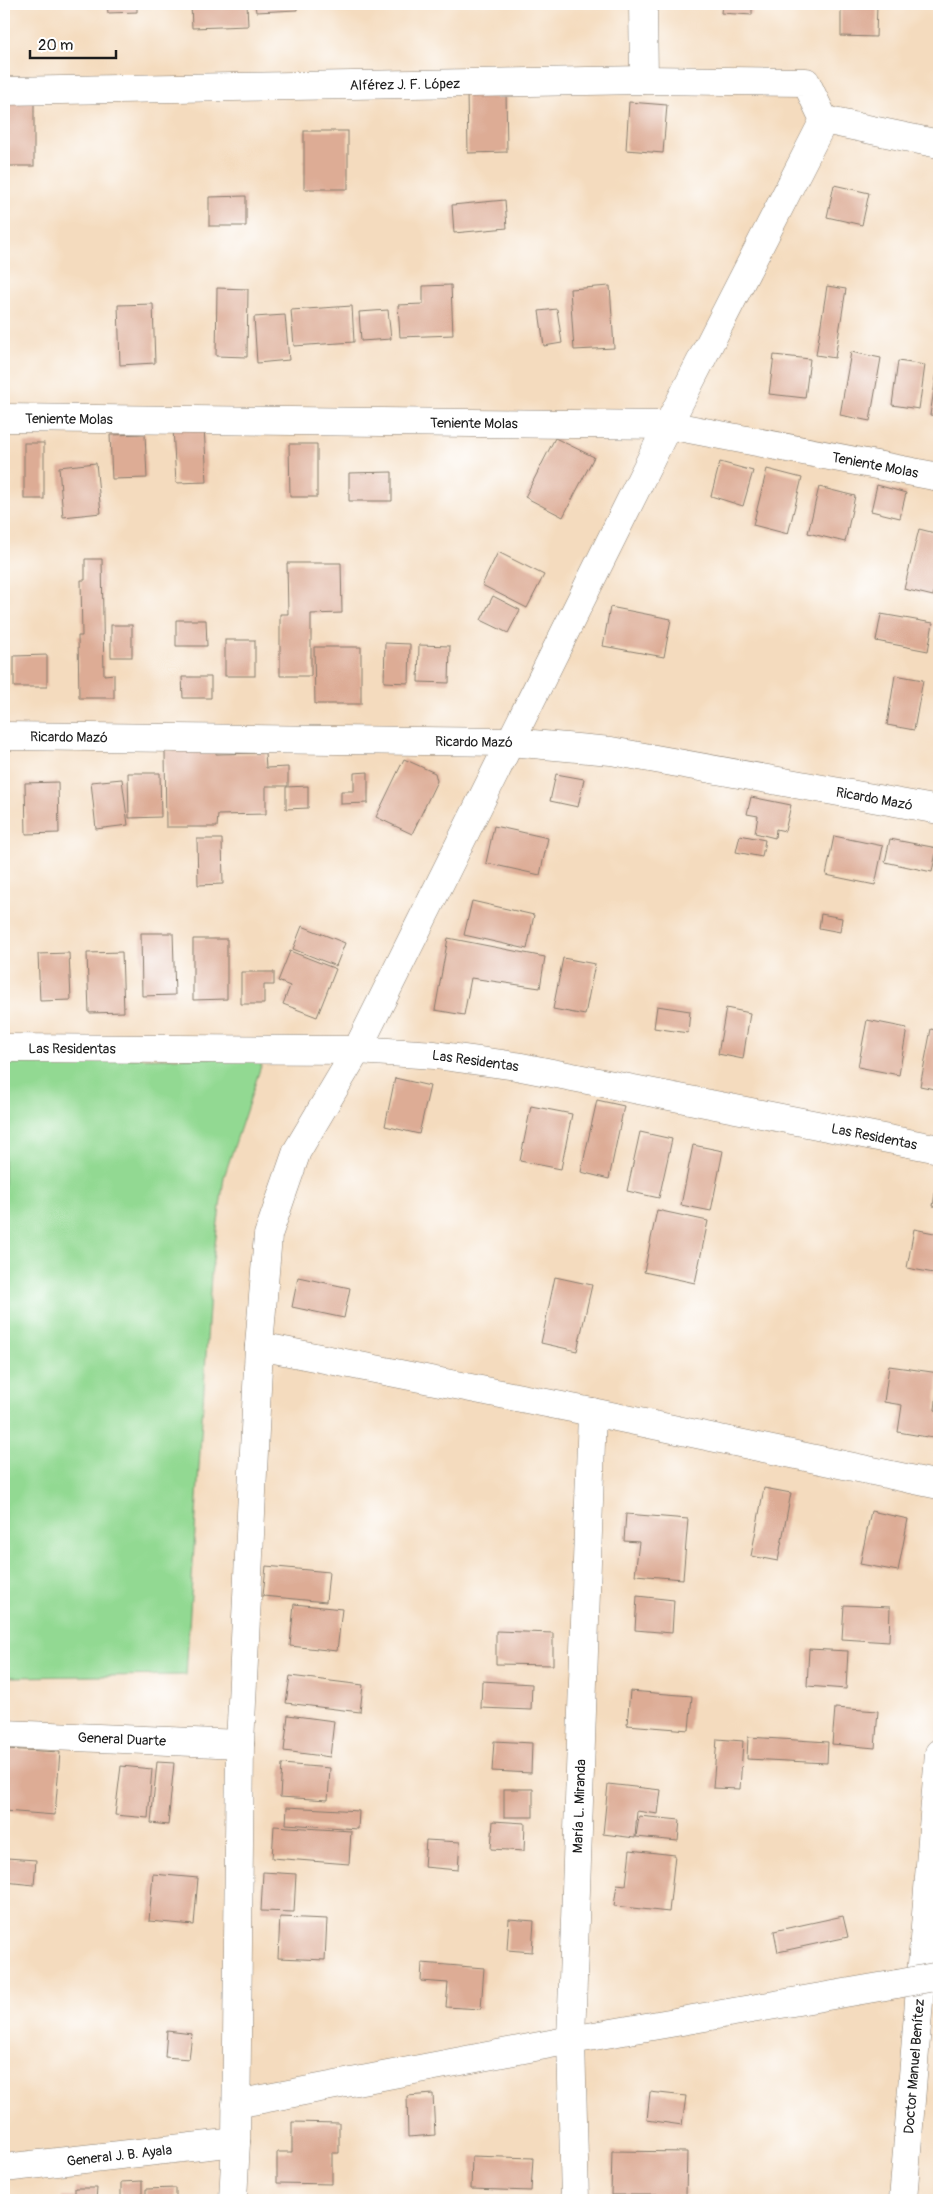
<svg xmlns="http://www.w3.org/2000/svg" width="943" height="2204" font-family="Pangolin,sans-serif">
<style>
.green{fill:#92d992;stroke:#577a57}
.building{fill:#ddac95}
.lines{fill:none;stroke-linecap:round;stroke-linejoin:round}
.minor-casing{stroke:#887c6d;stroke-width:29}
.minor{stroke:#fff;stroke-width:28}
.minor-bridge-casing{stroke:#887c6d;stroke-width:29;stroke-linecap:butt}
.minor-bridge{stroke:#fff;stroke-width:28}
.labels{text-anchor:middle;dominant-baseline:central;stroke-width:4.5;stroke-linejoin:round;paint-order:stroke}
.street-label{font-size:14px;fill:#1c1c1c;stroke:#fff}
</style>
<rect width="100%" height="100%" fill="#fff"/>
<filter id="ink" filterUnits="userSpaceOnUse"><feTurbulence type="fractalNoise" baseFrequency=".02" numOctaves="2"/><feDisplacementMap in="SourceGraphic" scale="10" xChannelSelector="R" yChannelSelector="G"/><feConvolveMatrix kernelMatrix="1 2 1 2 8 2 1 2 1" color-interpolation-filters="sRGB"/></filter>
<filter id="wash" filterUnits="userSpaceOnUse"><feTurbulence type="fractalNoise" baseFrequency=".0096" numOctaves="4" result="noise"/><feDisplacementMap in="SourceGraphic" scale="20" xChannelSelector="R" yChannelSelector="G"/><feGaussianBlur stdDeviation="1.12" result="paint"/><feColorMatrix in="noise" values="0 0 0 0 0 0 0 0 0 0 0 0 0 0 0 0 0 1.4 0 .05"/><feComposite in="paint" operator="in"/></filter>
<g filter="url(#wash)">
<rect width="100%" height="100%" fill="#f4dbbe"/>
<path class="green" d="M264,1057L224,1177L211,1275L186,1675L4,1677V1060Z"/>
<g id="blocks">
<g class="building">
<path d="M107,4H137V12L108,13Z"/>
<path d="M191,4H247L248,26L192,28Z"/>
<path d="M255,4H297V10L256,12Z"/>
<path d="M722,4H752V15L721,13Z"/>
<path d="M841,4H877L876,37L841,36Z"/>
<path d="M467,92H506L507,152L468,153Z"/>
<rect x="4" y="101" width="30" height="65"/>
<path d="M629,102L667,105L663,153L626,150Z"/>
<rect x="304" y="131" width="44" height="58"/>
<path d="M834,185L869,193L862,225L827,217Z"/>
<path d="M246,196V226H209V197Z"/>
<path d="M505,200L507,228L454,233L452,205Z"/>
<path d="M451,285L453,335L400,337L398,305L423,304V286Z"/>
<path d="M610,286L614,348L574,350L570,289Z"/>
<path d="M827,286L846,289L835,358L816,355Z"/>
<path d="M217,288L248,289L247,357L216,356Z"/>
<path d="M153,304L155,363L120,365L118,305Z"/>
<path d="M352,306L354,342L294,346L291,310Z"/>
<path d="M557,309L562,343L544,346L539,311Z"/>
<path d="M388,310L391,339L361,341L359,312Z"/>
<path d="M285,315L289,360L257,363L254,317Z"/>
<path d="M851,352L881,358L870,421L840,415Z"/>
<path d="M774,355L810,359L805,398L769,394Z"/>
<path d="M898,361L925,365L919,409L892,405Z"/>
<path d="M938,365H939V416L930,415Z"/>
<path d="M204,426L207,482L176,483L173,427Z"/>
<path d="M145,434L147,478L112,479L110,435Z"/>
<path d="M555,438L594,457L563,517L525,497Z"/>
<rect x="24" y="443" width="20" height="56"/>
<path d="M289,444H317V497H290Z"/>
<path d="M720,462L753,471L743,506L711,496Z"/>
<path d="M96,463L101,513L63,517L59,467Z"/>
<path d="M767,469L802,478L788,534L753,525Z"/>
<path d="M392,472V501H349V473Z"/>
<path d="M877,485L906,493L900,518L871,511Z"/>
<path d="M819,487L855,496L845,542L808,533Z"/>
<path d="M919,529L939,534V571L933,596L904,589Z"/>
<path d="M498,552L544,575L527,608L482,585Z"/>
<path d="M85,559H102L104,675L114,674V698H79L78,636H82L81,580H85Z"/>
<path d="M287,563H341L342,613L311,614V676H280V614H288Z"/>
<path d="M493,596L520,610L508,633L481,620Z"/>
<path d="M610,607L671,619L664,657L603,646Z"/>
<path d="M881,614L933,623L928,651L876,641Z"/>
<path d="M176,620H206L207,646H176Z"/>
<rect x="111" y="625" width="21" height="32"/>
<rect x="225" y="640" width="30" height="36"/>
<path d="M385,643L410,644L409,683L384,682Z"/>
<path d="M419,645L450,646L449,683L418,682Z"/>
<path d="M314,647H361V704H315Z"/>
<path d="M47,655V687H14V656Z"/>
<path d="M895,675L923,680L914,730L887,725Z"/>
<path d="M182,677H211V698H183Z"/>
<path d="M216,750V754L265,753L266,768L288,767V786H266V814L218,815L217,827H166L165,751Z"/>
<path d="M404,759L435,773L437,781L412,834L376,817Z"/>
<path d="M368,772V803L341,804V791H354V773Z"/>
<path d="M128,773H160L161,817L129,818Z"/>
<path d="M556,774L584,779L578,807L550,801Z"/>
<path d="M122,779L128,825L96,829L91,782Z"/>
<path d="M58,782L59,833L26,834L25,783Z"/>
<path d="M308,786V808L286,809V787Z"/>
<path d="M751,797L791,805L785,831L776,829L775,838L755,833L758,816L747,814Z"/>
<path d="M494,826L548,838L540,875L486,863Z"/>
<path d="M740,835L765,840L762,857L736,852Z"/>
<path d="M834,836L883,846L875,885L826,875Z"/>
<path d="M197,839H222L223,884L198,885Z"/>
<path d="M890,839L937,848L932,872L885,862Z"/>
<path d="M472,901L534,915L527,949L464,935Z"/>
<path d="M821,914L842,918L840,932L819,928Z"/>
<path d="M302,926L345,943L336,966L293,949Z"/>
<path d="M141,933H173L175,995L142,996Z"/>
<path d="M448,938L545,957L540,988L471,978L464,1015L435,1010Z"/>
<path d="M193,939H227V999L193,1000Z"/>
<path d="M290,951L336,969L317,1017L283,1004L290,986L278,981Z"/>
<path d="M122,952L124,1012L89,1013L87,953Z"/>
<path d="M69,953L71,1000L40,1001L38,954Z"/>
<path d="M563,958L595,964L585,1015L553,1009Z"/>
<path d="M241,972H274V985H264V1004H241Z"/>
<path d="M657,1006L690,1011L688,1033L654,1028Z"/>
<path d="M726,1008L750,1013L743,1059L718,1054Z"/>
<path d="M867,1020L907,1028L899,1075L858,1067Z"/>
<path d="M931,1029L939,1031V1090L920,1086Z"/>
<path d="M395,1078L430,1086L419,1134L385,1126Z"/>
<path d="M597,1100L624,1106L609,1179L581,1172Z"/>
<path d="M531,1106L572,1114L561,1169L520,1161Z"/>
<path d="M640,1132L672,1139L659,1198L627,1191Z"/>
<path d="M693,1145L723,1151L711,1211L681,1205Z"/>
<path d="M938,1174H939V1207L933,1206Z"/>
<path d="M657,1210L708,1221L695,1283L644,1272Z"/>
<path d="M914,1229L939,1234V1274L907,1268Z"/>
<path d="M298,1277L350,1288L344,1318L292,1307Z"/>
<path d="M555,1277L592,1285L577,1351L541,1343Z"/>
<path d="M889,1366L939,1373L935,1410L939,1411V1439L898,1432L902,1405L884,1402Z"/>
<path d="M764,1488L791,1493L778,1561L751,1556Z"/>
<path d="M871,1511L908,1519L898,1571L860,1564Z"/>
<path d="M626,1514L688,1519L683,1579L635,1575L639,1542L624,1541Z"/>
<path d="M266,1566L329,1572L326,1602L263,1596Z"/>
<path d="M637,1596L674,1600L672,1633L635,1630Z"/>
<path d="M294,1604L342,1609L337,1651L290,1646Z"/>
<path d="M844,1605L890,1607L889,1642L842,1639Z"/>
<path d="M496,1631L553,1633V1665L496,1664Z"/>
<path d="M809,1649L848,1651L846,1689L807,1686Z"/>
<path d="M290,1676L363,1685L360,1712L286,1703Z"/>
<path d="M482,1681L532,1684L531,1710L481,1708Z"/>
<path d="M630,1691L692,1696L689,1730L627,1725Z"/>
<path d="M835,1708L878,1711L875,1748L832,1744Z"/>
<path d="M288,1715L334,1721L330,1757L284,1751Z"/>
<path d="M748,1737L828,1742L827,1763L747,1759Z"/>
<path d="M717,1739L743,1741L740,1789L713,1788Z"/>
<path d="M494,1741L532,1743L531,1773L492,1771Z"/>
<path d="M5,1749L60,1752L55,1815L4,1811Z"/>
<path d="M157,1762L174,1763L168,1825L151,1823Z"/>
<path d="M282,1764L330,1768L328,1800L280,1797Z"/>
<path d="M121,1766L152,1769L148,1818L115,1815Z"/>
<path d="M608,1784L661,1790L658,1814L637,1811L635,1838L603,1834Z"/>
<rect x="504" y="1789" width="29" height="28"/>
<path d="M287,1807L359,1811L358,1829L286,1824Z"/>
<path d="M639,1816L680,1820L678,1841L636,1837Z"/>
<path d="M493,1821L525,1823L524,1851L491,1849Z"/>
<path d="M274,1826L351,1831L349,1864L272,1858Z"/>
<path d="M426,1840L460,1842L458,1870L424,1867Z"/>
<path d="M630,1850L675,1855L669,1912L614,1906L617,1884L626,1885Z"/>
<path d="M7,1858L36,1860L34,1885L5,1882Z"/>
<path d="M263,1872L296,1874L294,1912L261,1911Z"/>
<path d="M153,1874L198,1878L194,1925L149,1921Z"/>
<path d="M843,1916L848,1937L778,1952L774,1931Z"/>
<path d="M280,1917L327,1919L325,1960L278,1958Z"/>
<path d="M509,1919L534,1921L532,1952L507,1950Z"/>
<path d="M422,1963L484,1968L481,2009L446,2007L448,1983L421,1981Z"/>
<path d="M167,2031L192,2034L189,2059L165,2057Z"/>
<path d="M650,2092L686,2096L682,2125L647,2120Z"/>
<path d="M433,2094L435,2135L408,2137L407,2096Z"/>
<path d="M292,2122L339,2123V2153H332V2184L277,2183V2152H292Z"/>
<path d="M612,2151L687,2152L686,2195H611Z"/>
<path d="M472,2156L533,2158L531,2191L471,2189Z"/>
<path d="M142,2181V2200H121V2182Z"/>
<path d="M75,2188H97L96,2200H62V2197H75Z"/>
<path d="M176,2188V2200H146V2189Z"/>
</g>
</g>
</g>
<g filter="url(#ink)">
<use href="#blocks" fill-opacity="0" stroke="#887c6d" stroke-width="1"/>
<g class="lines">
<defs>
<g id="minor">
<path d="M643,4L644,80"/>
<path id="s1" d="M4,91L644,80L806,82L824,120L668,425L357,1050L297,1151L268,1235L259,1346L240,1744L236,2142L233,2200"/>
<path d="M824,120L939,144"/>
<path id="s2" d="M4,418L668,425L939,477"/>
<path id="s3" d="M4,736L510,742L611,751L939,810"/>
<path id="s4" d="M4,1048L357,1050L435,1055L516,1066L939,1149"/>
<path d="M259,1346L592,1412L939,1485"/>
<path id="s5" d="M4,1734L240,1744"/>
<path d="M236,2104L571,2040L897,1984"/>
<path id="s6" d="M4,2168L236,2142"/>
<path id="s7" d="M575,2200L571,2040L592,1412"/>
<path id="s8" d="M903,2200L939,1753"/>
</g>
</defs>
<use href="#minor" class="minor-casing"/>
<use href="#minor" class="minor"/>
<defs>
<path id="minor-bridge" d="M897,1984L939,1976"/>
</defs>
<use href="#minor-bridge" class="minor-bridge-casing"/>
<use href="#minor-bridge" class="minor-bridge"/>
</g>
</g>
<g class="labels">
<g class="street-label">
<text stroke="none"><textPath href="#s1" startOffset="401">Alférez J. F. López</textPath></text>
<text stroke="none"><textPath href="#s2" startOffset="65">Teniente Molas</textPath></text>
<text stroke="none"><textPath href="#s2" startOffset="470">Teniente Molas</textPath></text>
<text stroke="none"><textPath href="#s2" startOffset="875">Teniente Molas</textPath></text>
<text stroke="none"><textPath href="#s3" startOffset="65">Ricardo Mazó</textPath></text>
<text stroke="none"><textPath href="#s3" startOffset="470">Ricardo Mazó</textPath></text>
<text stroke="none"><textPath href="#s3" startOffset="875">Ricardo Mazó</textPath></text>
<text stroke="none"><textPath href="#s4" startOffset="68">Las Residentas</textPath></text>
<text stroke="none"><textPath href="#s4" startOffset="472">Las Residentas</textPath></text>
<text stroke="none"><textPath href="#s4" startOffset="878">Las Residentas</textPath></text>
<text stroke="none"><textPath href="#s5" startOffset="118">General Duarte</textPath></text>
<text stroke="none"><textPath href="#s7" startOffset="394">María L. Miranda</textPath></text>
<text stroke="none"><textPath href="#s8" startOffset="134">Doctor Manuel Benítez</textPath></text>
<text stroke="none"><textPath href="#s6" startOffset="116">General J. B. Ayala</textPath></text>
</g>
</g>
<rect width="943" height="2204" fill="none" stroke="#fff" stroke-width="20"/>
<path d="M30 50v8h86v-8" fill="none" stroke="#1c1c1c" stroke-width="2.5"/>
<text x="38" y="50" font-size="15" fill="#1c1c1c" stroke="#ffffff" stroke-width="4" paint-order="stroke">20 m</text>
</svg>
